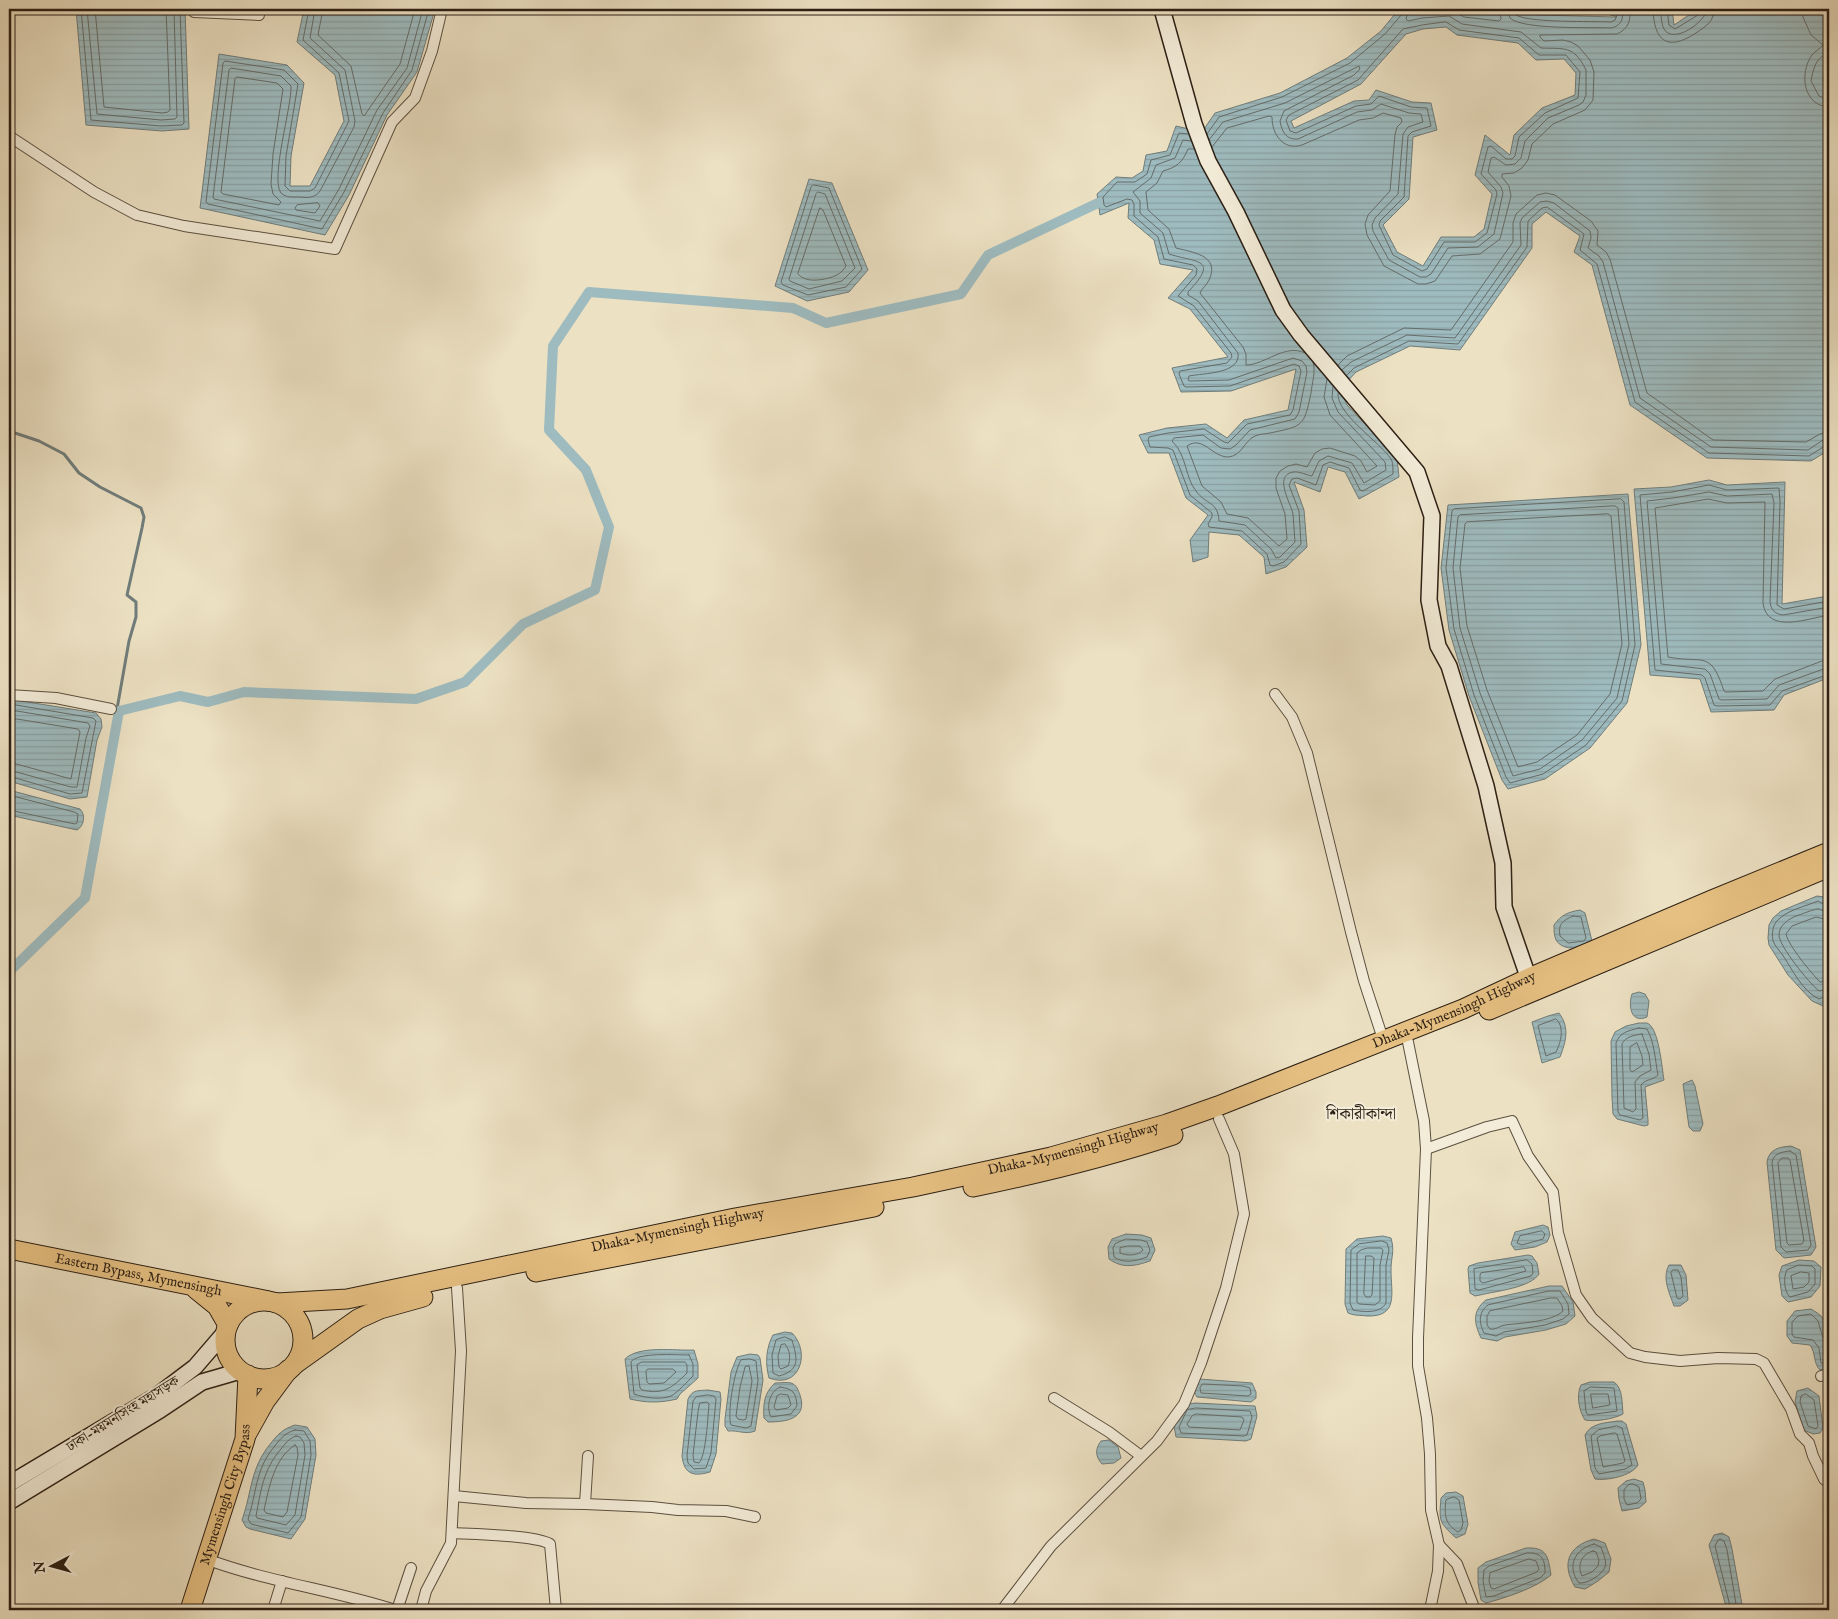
<svg xmlns="http://www.w3.org/2000/svg" width="1838" height="1619" font-family="'IM FELL English','Noto Serif Bengali',serif">
<style>
.water{fill:url(#water-rules);stroke:#707d7b;fill-rule:evenodd}
.lines{fill:none;stroke-linecap:round;stroke-linejoin:round}
.shore{stroke:#656d6a;stroke-width:1}
.stream{stroke:#707d7b;stroke-width:3}
.canal{stroke:#9ebbbf;stroke-width:10}
.street-casing{stroke:#5c5040;stroke-width:12}
.secondary-casing{stroke:#2c1f14;stroke-width:18}
.highway-casing{stroke:#2c1f14;stroke-width:21}
.street{stroke:#f3ecd8;stroke-width:10}
.secondary{stroke:#f3ecd8;stroke-width:15}
.highway{stroke:#e6c082;stroke-width:19}
.labels{text-anchor:middle;dominant-baseline:central;stroke-width:4;stroke-linejoin:round;paint-order:stroke}
.street-label{font-size:14px;fill:#2c1f14;stroke:#f3ecd8}
.quarter-label{font-size:16px;fill:#2c1f14;stroke:#f3ecd8}
</style>
<defs>
<pattern id="water-rules" width="6" height="5" patternUnits="userSpaceOnUse" patternTransform="scale(1.25)"><rect width="6" height="5" fill="#9ebbbf"/><path d="M0 2.5h6" fill="none" stroke="#88a0a3"/></pattern>
</defs>
<rect width="100%" height="100%" fill="#ece1c3"/>
<filter id="stains"><feTurbulence type="fractalNoise" baseFrequency=".004" numOctaves="4"/><feColorMatrix values="0 0 0 0 .2 0 0 0 0 .09 0 0 0 0 .02 0 0 0 .5 -.17"/></filter>
<radialGradient id="worn" r=".72"><stop offset=".6" stop-color="#630" stop-opacity="0"/><stop offset="1" stop-color="#630" stop-opacity=".3"/></radialGradient>
<g class="water">
<path d="M76,9H185L189,129L162,131L86,125Z"/>
<path d="M304,9H435L417,72L387,115L349,195L325,235L200,208L219,54L287,65L304,83L291,156L290,186H310L344,121L335,75L297,42Z"/>
<path d="M1399,9H1506L1539,15L1617,17L1593,9H1672L1674,25L1698,9H1820L1829,30V58L1823,81L1829,92V450L1811,461L1707,458L1630,405L1592,265L1574,252L1580,236L1546,212L1532,224V248L1460,350L1410,346L1356,372L1345,384L1343,396L1347,405L1397,458L1399,477L1359,499L1345,472L1328,467L1320,492L1294,482L1304,510L1307,547L1286,567L1266,574L1264,557L1239,535L1209,532L1208,557L1193,562L1190,540L1208,515L1186,498L1169,453H1148L1139,435L1167,428L1206,424L1227,438L1244,420L1288,410L1296,369L1231,391L1181,392L1172,368L1228,357L1190,309L1168,298L1193,270L1160,264L1154,240L1128,218L1129,203L1100,215L1097,194L1116,177L1132,178L1143,171L1146,155L1167,151L1176,126L1202,132L1215,113L1280,93L1347,58L1381,31ZM1446,27L1457,35L1518,43L1536,60L1564,59L1576,73L1575,95L1542,108L1514,135L1510,155L1485,135L1475,175L1492,194L1484,229L1474,237H1441L1423,266L1397,252L1383,225L1409,199L1413,137L1437,130L1431,103L1412,102L1376,90L1369,100L1354,101L1294,128L1291,121L1361,84L1406,34L1423,29Z"/>
<path d="M809,179L832,183L868,270L849,292L807,301L775,286Z"/>
<path d="M1709,480L1727,485L1785,482L1782,604L1828,596V678L1784,695L1774,710L1711,712L1700,679L1650,675L1634,489L1671,487Z"/>
<path d="M1628,494L1641,645L1627,703L1590,748L1545,779L1508,789L1502,780L1469,696L1449,630L1441,568L1448,505Z"/>
<path d="M15,700L96,713L101,719L102,727L97,740L87,797L70,799L9,781V703Z"/>
<path d="M9,790L80,809C86,815 84,826 77,830L9,815Z"/>
<path d="M1817,896L1824,897L1829,905V997L1823,1006L1812,1001L1788,975L1769,945L1768,938L1769,925L1773,918L1781,911Z"/>
<path d="M1580,910L1585,913L1592,941C1584,949 1563,952 1556,940C1554,936 1554,930 1554,925C1561,915 1568,912 1580,910Z"/>
<path d="M1639,992L1645,994L1649,1001L1647,1017C1631,1024 1628,1006 1632,994Z"/>
<path d="M1559,1013C1570,1028 1566,1041 1560,1057L1542,1063L1532,1022L1548,1016Z"/>
<path d="M1639,1023C1640,1023 1646,1023 1647,1023C1659,1027 1662,1069 1664,1080L1645,1087L1648,1120V1125L1644,1126L1617,1119L1613,1114L1612,1097L1611,1041L1615,1032L1626,1026Z"/>
<path d="M1692,1080L1695,1086L1703,1124L1700,1131H1693L1689,1127L1683,1084Z"/>
<path d="M1791,1146L1800,1150L1816,1247L1811,1255L1784,1258L1776,1250L1767,1162C1769,1149 1779,1147 1791,1146Z"/>
<path d="M1543,1225L1548,1227L1550,1235L1547,1242L1535,1247L1515,1250L1511,1244L1515,1232Z"/>
<path d="M1126,1234L1142,1235L1151,1238L1155,1250L1150,1261C1135,1266 1123,1269 1109,1259L1108,1247L1112,1239Z"/>
<path d="M1383,1236L1391,1238C1395,1252 1391,1256 1391,1270C1391,1293 1399,1317 1367,1316C1360,1315 1355,1316 1348,1313L1345,1304L1346,1249L1357,1239Z"/>
<path d="M1528,1255L1532,1256L1537,1263L1539,1274C1530,1288 1496,1291 1480,1295L1475,1296L1470,1293L1468,1269L1469,1266L1478,1263Z"/>
<path d="M1799,1260L1814,1261L1821,1267L1820,1286L1811,1297L1788,1302L1782,1296L1779,1275L1782,1266Z"/>
<path d="M1669,1265H1681L1686,1275L1688,1300L1680,1306H1674C1669,1292 1662,1278 1669,1265Z"/>
<path d="M1549,1286H1562L1573,1302L1575,1316L1566,1324L1546,1330L1505,1337L1497,1341L1481,1338C1474,1323 1472,1311 1486,1300Z"/>
<path d="M1811,1309C1814,1311 1818,1313 1821,1316C1829,1326 1830,1356 1827,1368L1820,1370C1813,1363 1816,1353 1810,1345L1792,1343L1787,1336V1321L1795,1311Z"/>
<path d="M785,1332L792,1333C811,1352 800,1390 769,1378C765,1363 766,1348 773,1335Z"/>
<path d="M694,1350L698,1364V1378L680,1394L677,1399C660,1403 647,1403 630,1399L625,1359C639,1345 675,1351 694,1350Z"/>
<path d="M750,1354L758,1355L760,1358L763,1380L755,1431C746,1435 738,1430 728,1431L725,1426V1419L731,1372L737,1357Z"/>
<path d="M1199,1379L1252,1383L1256,1392V1398L1251,1402L1197,1397C1192,1390 1195,1386 1199,1379Z"/>
<path d="M1590,1382H1614C1623,1388 1622,1404 1623,1414C1614,1419 1595,1422 1585,1420C1579,1411 1576,1395 1581,1385Z"/>
<path d="M775,1383C780,1383 786,1382 791,1383C797,1385 798,1390 800,1395C808,1419 786,1422 768,1422L764,1418C763,1404 764,1393 775,1383Z"/>
<path d="M1808,1388L1819,1396L1823,1428L1820,1433L1813,1434L1804,1430L1795,1402L1797,1391Z"/>
<path d="M708,1390L720,1392L721,1399L716,1454L710,1472C693,1477 684,1474 682,1456L688,1399C693,1389 698,1391 708,1390Z"/>
<path d="M1195,1403L1255,1406L1257,1416L1251,1439L1246,1441L1176,1437L1174,1426L1184,1405Z"/>
<path d="M1617,1421H1622L1626,1424L1638,1465C1632,1476 1606,1481 1595,1479L1591,1470L1585,1435C1591,1423 1605,1423 1617,1421Z"/>
<path d="M295,1425L307,1427L315,1439L316,1455L305,1519L291,1539L250,1529L246,1527L242,1520C252,1492 250,1468 271,1443C278,1434 283,1429 295,1425Z"/>
<path d="M1109,1440L1118,1447L1121,1458L1114,1463L1102,1464C1095,1456 1095,1449 1101,1441Z"/>
<path d="M1634,1479L1643,1482L1645,1490L1646,1502L1639,1508L1622,1511L1619,1499L1618,1488L1626,1481Z"/>
<path d="M1456,1492L1463,1496L1468,1524L1465,1534L1456,1538C1439,1522 1439,1522 1441,1498L1446,1493Z"/>
<path d="M1722,1533L1729,1537L1732,1549L1743,1610H1727L1709,1545L1714,1535Z"/>
<path d="M1594,1539L1605,1543L1611,1559L1609,1572L1598,1581L1585,1589L1575,1587C1561,1564 1568,1546 1594,1539Z"/>
<path d="M1526,1548C1547,1547 1548,1556 1551,1575C1536,1588 1505,1598 1486,1603L1481,1600L1478,1582V1568L1486,1562Z"/>
</g>
<g class="lines">
<g class="shore">
<path d="M81,9L91,120L161,126L182,125L184,123L180,9"/>
<path d="M87,9L97,114L161,120L175,119L177,117L174,9"/>
<path d="M95,9L104,107L162,113L168,112L170,110L166,9"/>
<path d="M309,9L303,40L339,73L349,121L315,188L310,191H290L285,186L286,156L298,84L284,70L225,61L223,63L206,202L208,204L322,229L344,192L383,113L412,70L429,9"/>
<path d="M315,9L310,38L345,70L355,121L354,127L320,191C315,198 308,198 300,197C293,197 286,198 281,193C270,179 292,106 291,86L281,76L231,68L229,70L213,197L214,199L320,221L339,189L377,110L407,68L423,9"/>
<path d="M323,9L318,35L351,66L362,114L364,116L400,64L415,9"/>
<path d="M1450,9L1464,17L1499,21L1501,19L1500,9"/>
<path d="M1507,9L1510,18C1523,30 1590,27 1611,28C1621,26 1625,18 1621,9"/>
<path d="M1513,9C1514,12 1513,13 1516,15C1529,23 1593,21 1611,22L1615,20L1617,15L1615,11L1610,9"/>
<path d="M1653,9C1654,41 1667,52 1696,33C1706,26 1714,22 1714,9"/>
<path d="M1661,9C1661,15 1661,23 1664,29C1673,45 1706,22 1707,9"/>
<path d="M1667,9L1669,25L1675,29L1698,15L1700,9"/>
<path d="M1802,9L1803,17L1811,35L1823,45C1820,49 1815,51 1812,55C1799,73 1803,106 1829,107"/>
<path d="M1446,22L1459,30L1519,38L1539,55H1566L1580,72L1578,98L1545,113L1519,137L1515,156L1512,159H1506L1491,146L1488,147L1481,174L1496,190L1497,194L1487,233L1475,242H1444L1427,269L1422,271L1393,255L1379,225L1380,221L1404,197L1408,136L1412,132L1431,126L1427,108L1411,107L1379,96L1371,104L1356,106L1296,133L1290,131L1286,120L1289,115L1358,80L1403,29L1422,25Z"/>
<path d="M1829,54C1816,55 1813,70 1811,81L1819,96L1829,100"/>
<path d="M237,77L277,83L283,89L273,154L271,184L273,194L281,202L279,205L223,194L221,192L235,79Z"/>
<path d="M1188,134L1179,133L1170,155L1151,160L1147,174L1135,182H1117L1103,197L1104,205L1106,207L1127,199L1132,200L1134,204V216L1158,237L1164,259L1193,265L1197,269L1196,275L1178,296L1194,306L1231,353L1232,357L1227,363L1180,371L1179,374L1184,386L1186,387L1230,386L1294,364L1299,366L1301,371L1293,410L1290,415L1247,424L1228,443L1224,442L1204,429L1168,433L1149,437L1148,440L1150,447L1168,448L1173,450L1190,495L1212,513V517L1208,524L1209,527L1242,531L1267,554L1270,565L1273,566L1284,562L1301,544L1299,511L1289,485L1292,479L1297,478L1316,485L1323,465L1330,462L1349,468L1360,490L1363,491L1393,474C1393,469 1393,462 1391,459C1379,441 1336,414 1338,393"/>
<path d="M1207,134L1219,117L1282,97L1350,63L1385,34L1402,14L1403,9"/>
<path d="M1209,140L1223,122L1285,103L1359,66L1360,69L1354,75L1284,111L1280,121C1282,132 1286,140 1298,139L1357,112L1372,110L1381,104L1409,113L1421,114L1423,122L1408,127L1403,134L1398,194L1375,218L1372,225L1373,231L1389,260L1420,277H1426L1431,274L1448,248L1478,247L1494,234L1503,193L1501,187L1488,172L1491,158L1494,157L1506,165L1515,164L1521,158L1525,141L1548,118L1579,105L1583,102L1586,95V70C1574,45 1564,49 1541,48L1521,32L1462,24L1449,16L1422,18L1408,21L1406,19L1409,9"/>
<path d="M1191,141L1183,140L1175,158L1156,165L1151,178L1133,192L1140,201V213L1163,233L1169,254C1197,263 1220,258 1188,292V295L1198,301L1238,353C1241,374 1204,373 1189,376L1188,380L1190,381L1229,380L1293,358L1302,361L1306,366L1307,372L1299,412L1295,419L1250,430L1236,445L1230,449L1221,448L1203,435L1174,438L1172,441C1187,455 1185,478 1196,491C1206,505 1218,501 1219,521L1245,525L1271,549L1276,558L1280,557L1295,542C1294,533 1294,523 1293,514C1291,503 1273,476 1293,472C1299,471 1306,475 1312,476L1319,461L1328,456L1352,463L1364,483L1386,470L1385,462L1338,412L1332,398L1333,386"/>
<path d="M1212,147L1227,128L1269,116L1272,117C1272,134 1283,151 1302,145L1359,120L1373,118L1383,113L1401,118L1402,122L1397,127L1395,135L1390,191L1368,215L1365,224L1367,235L1384,266L1418,284H1426L1435,281L1452,256L1480,254L1500,239L1511,196L1509,186L1502,177V174L1514,173L1522,168L1528,160L1532,144L1553,124L1585,110L1593,100L1594,72L1590,60L1578,46L1571,42L1563,40L1544,41L1540,37V35L1617,34C1628,29 1632,20 1629,9"/>
<path d="M1194,149H1188C1182,163 1177,167 1163,171L1157,183L1146,192L1148,210L1169,229L1176,248C1191,252 1221,255 1209,280C1207,285 1202,288 1200,293L1243,347L1246,354V365C1265,365 1285,343 1305,353"/>
<path d="M814,185L829,188L862,269L846,287L808,295L783,285L781,282L811,187Z"/>
<path d="M818,192L825,194L855,268L842,281L809,289L790,281L789,279L816,194Z"/>
<path d="M318,203L320,206L315,213L296,210L295,208L297,205Z"/>
<path d="M820,208L823,210L846,266C844,269 841,273 837,275C826,280 806,284 798,274Z"/>
<path d="M1313,362C1316,372 1312,383 1311,393C1304,427 1303,426 1270,433C1265,434 1259,434 1255,436C1244,441 1242,456 1228,457C1212,457 1203,435 1187,446L1202,486L1221,502L1227,514L1248,518L1279,546L1287,539L1285,514L1276,488V478L1280,471L1288,466L1296,464L1307,467L1315,453L1322,449L1330,448L1355,456L1361,461L1367,472L1377,466L1330,415L1324,397L1327,379"/>
<path d="M1338,365L1347,356L1404,328L1451,330L1513,242V223L1516,214L1537,195L1546,193L1555,195L1591,221L1598,231L1597,245L1606,252L1610,259L1647,393L1713,440L1806,442L1820,434L1829,432"/>
<path d="M1342,370L1351,362L1407,335L1455,338L1521,245L1520,223L1522,218L1540,202L1547,201L1554,203L1590,231L1591,238L1588,248L1599,256L1603,262L1640,398L1711,447L1808,450L1823,440H1829"/>
<path d="M1347,375L1354,368L1409,341L1458,344L1527,247L1528,221L1542,208L1547,207L1584,234L1580,250L1597,264L1635,402L1709,453L1809,456L1825,446H1829"/>
<path d="M1621,499L1624,502L1635,645L1622,701L1586,745L1543,774L1510,783L1506,777L1474,695L1454,629L1446,568L1452,511L1454,509Z"/>
<path d="M1615,506L1618,508L1629,644L1617,698L1582,740L1540,769L1513,776L1480,693L1460,628L1453,568L1458,517L1460,515Z"/>
<path d="M1608,514L1611,516L1622,644L1610,694L1577,735L1537,762L1518,767L1487,690L1467,626L1460,568L1465,524L1467,522Z"/>
<path d="M1829,601L1784,609L1777,605L1780,502L1779,488L1727,490L1709,485L1672,492L1640,495L1655,670L1702,675L1705,678L1714,705L1717,706L1770,705L1782,691L1829,674"/>
<path d="M1829,607L1783,615C1775,614 1771,610 1770,602L1774,503L1772,494L1727,496L1709,492L1673,498L1647,501L1661,664L1705,669L1710,674L1719,699L1721,700L1767,699L1779,685L1829,667"/>
<path d="M1829,615C1809,618 1767,635 1763,603L1765,502L1727,503L1708,499L1655,508L1668,657C1704,664 1710,649 1724,691L1726,692L1763,691L1775,679L1822,661L1829,660"/>
<path d="M9,706L16,705L93,718L96,721L82,793L70,794L9,776"/>
<path d="M9,712L17,711L88,723L90,726L86,738L77,787H71L9,770"/>
<path d="M9,720L17,719L78,729L80,732L71,779L9,762"/>
<path d="M9,795L74,812L78,814L77,823L75,824L9,810"/>
<path d="M1829,907L1818,901C1804,907 1786,910 1776,922C1772,928 1772,935 1773,941C1775,946 1779,950 1782,954C1792,969 1802,991 1819,999L1829,995"/>
<path d="M1829,913C1824,913 1823,910 1819,909C1816,908 1800,915 1796,916C1789,919 1779,925 1779,935C1779,946 1809,983 1819,991L1829,989"/>
<path d="M1573,916L1581,917L1586,938L1584,941L1568,943L1560,936C1558,924 1562,921 1573,916Z"/>
<path d="M1829,920L1816,917L1792,926L1786,934C1788,945 1812,974 1820,982L1829,981"/>
<path d="M1556,1019C1565,1027 1561,1042 1556,1052L1546,1056L1538,1026Z"/>
<path d="M1639,1028L1647,1029C1655,1044 1655,1060 1658,1075C1654,1080 1645,1079 1641,1085L1643,1118L1640,1120L1620,1115L1618,1112L1616,1043C1620,1032 1628,1031 1639,1028Z"/>
<path d="M1642,1034L1649,1054L1651,1070L1640,1076L1635,1082L1636,1109L1633,1112L1624,1108L1622,1044C1625,1037 1634,1035 1642,1034Z"/>
<path d="M1637,1043L1642,1056L1643,1065L1632,1072L1630,1070V1047Z"/>
<path d="M1790,1151L1796,1155L1811,1245L1808,1250L1786,1252L1781,1247L1772,1162C1774,1153 1782,1152 1790,1151Z"/>
<path d="M1782,1158H1788L1790,1160L1804,1241L1802,1244L1789,1245L1787,1243L1778,1163Z"/>
<path d="M1542,1231L1545,1234L1543,1239L1522,1245L1517,1243L1520,1236Z"/>
<path d="M1126,1239L1141,1240L1147,1242L1150,1250L1147,1257C1136,1261 1124,1264 1114,1257L1113,1248L1115,1244Z"/>
<path d="M1382,1241L1387,1243L1389,1250L1386,1265V1303C1380,1314 1364,1312 1353,1310L1350,1303L1351,1250L1359,1244Z"/>
<path d="M1128,1246H1140L1143,1250C1138,1256 1127,1256 1120,1253V1248Z"/>
<path d="M1368,1248H1381L1383,1250L1380,1265V1301L1375,1305L1359,1304L1357,1302V1253L1361,1250Z"/>
<path d="M1366,1256H1371L1374,1258L1372,1295L1370,1297H1366L1364,1294Z"/>
<path d="M1527,1260L1532,1264L1533,1273L1531,1276L1479,1290L1475,1289L1474,1269Z"/>
<path d="M1799,1265L1812,1266L1815,1269V1284L1808,1292L1790,1297C1784,1292 1783,1277 1787,1270Z"/>
<path d="M1524,1267L1526,1271L1483,1283L1480,1281V1275L1481,1273Z"/>
<path d="M1673,1270H1678L1681,1277L1683,1296L1680,1299L1677,1298L1671,1273Z"/>
<path d="M1801,1272L1809,1273V1282L1804,1287L1793,1289L1791,1276Z"/>
<path d="M1549,1291H1560L1568,1304L1569,1314L1563,1319L1545,1325L1504,1332L1496,1336L1484,1333C1479,1323 1478,1312 1488,1305Z"/>
<path d="M1551,1298H1557L1562,1306L1563,1311C1552,1322 1520,1323 1505,1325C1499,1326 1496,1330 1490,1329L1487,1325V1316L1490,1311Z"/>
<path d="M785,1337L792,1340C797,1358 801,1370 779,1376L773,1373L772,1355L776,1340Z"/>
<path d="M1829,1341L1823,1338L1818,1321L1811,1314L1798,1316L1792,1322V1334L1794,1337L1813,1340L1819,1348L1821,1363H1829"/>
<path d="M785,1344C790,1350 791,1359 788,1366L781,1369L779,1367L778,1356L781,1345Z"/>
<path d="M689,1355L693,1364V1376C688,1381 677,1393 671,1396C661,1400 645,1398 634,1394L631,1362C637,1352 676,1355 689,1355Z"/>
<path d="M750,1359L756,1361L758,1381L751,1426L746,1428L731,1425C727,1414 734,1371 741,1360Z"/>
<path d="M642,1362H685L687,1365V1373C672,1388 663,1395 642,1390L640,1388L637,1365Z"/>
<path d="M749,1366L752,1381L746,1419L743,1420L738,1419L736,1416L740,1387L745,1367Z"/>
<path d="M648,1369H673L676,1372L664,1383L649,1384L647,1382L646,1372Z"/>
<path d="M1203,1384L1243,1386L1250,1388L1251,1394L1248,1396L1201,1393L1200,1388Z"/>
<path d="M780,1387C793,1389 796,1392 797,1406L791,1414L771,1417C766,1407 769,1392 780,1387Z"/>
<path d="M1591,1387L1614,1388L1617,1411L1588,1415L1586,1412L1584,1391Z"/>
<path d="M781,1394L788,1395L791,1405L788,1408L776,1410L774,1407L777,1396Z"/>
<path d="M1591,1394H1608L1610,1405L1593,1408Z"/>
<path d="M1806,1394L1814,1400L1818,1426L1816,1429L1808,1426L1800,1402L1801,1396Z"/>
<path d="M708,1395L714,1396L716,1399L711,1453L706,1468L694,1469L688,1463L687,1456L693,1401L696,1397Z"/>
<path d="M700,1403L707,1402L709,1404C708,1416 706,1456 699,1463L694,1462L693,1455L698,1412Z"/>
<path d="M1196,1408L1250,1411L1252,1417L1247,1435L1244,1436L1181,1433L1179,1427L1187,1410Z"/>
<path d="M1196,1414L1242,1417L1244,1420L1240,1430L1189,1427L1187,1424L1192,1416Z"/>
<path d="M1617,1426L1622,1428L1632,1465L1625,1469L1599,1474L1595,1468L1591,1436L1598,1430Z"/>
<path d="M295,1430L304,1431L310,1441L311,1455L301,1517L288,1533L251,1524L248,1519C257,1492 255,1470 274,1447C281,1438 285,1433 295,1430Z"/>
<path d="M1615,1433L1617,1434L1625,1461L1623,1463L1603,1467L1597,1438L1600,1436Z"/>
<path d="M296,1436L300,1437L304,1443L305,1455L295,1515L286,1525L257,1518L256,1516C261,1490 263,1470 281,1449C286,1443 288,1439 296,1436Z"/>
<path d="M295,1445L297,1447L298,1455L287,1512L283,1517L266,1513L264,1510C269,1488 274,1458 295,1445Z"/>
<path d="M1633,1484L1639,1487L1641,1499L1637,1503L1627,1505L1624,1499V1490L1628,1485Z"/>
<path d="M1454,1497L1459,1500L1463,1523L1461,1530L1458,1532C1445,1524 1444,1515 1446,1500Z"/>
<path d="M1594,1544L1601,1547C1603,1554 1607,1560 1605,1567C1602,1575 1587,1584 1579,1583C1566,1566 1575,1549 1594,1544Z"/>
<path d="M1593,1551L1596,1552L1599,1560L1598,1566L1592,1572L1582,1576C1577,1566 1581,1554 1593,1551Z"/>
<path d="M1527,1553C1542,1552 1545,1559 1545,1573L1540,1578L1494,1596L1486,1597L1483,1581L1484,1570L1489,1566Z"/>
<path d="M1529,1559L1536,1561L1539,1569L1537,1572L1494,1589L1491,1588L1489,1581L1490,1573Z"/>
<path d="M1731,1610L1715,1546L1718,1540L1720,1539L1724,1541L1727,1550L1737,1610"/>
</g>
<path class="stream" d="M9,431L39,441L64,454L79,473L100,487L141,508L144,517L142,528L127,595L136,602V617L129,641L117,709L119,711"/>
<path class="canal" d="M9,974L10,971L85,898L119,711L180,696L208,702L244,692L416,699L465,682L523,624L595,590L609,527L586,470L549,430L553,346L589,292L793,308L826,323L961,294L988,255L1098,203"/>
<defs>
<g id="street">
<path d="M194,9V12L259,15"/>
<path d="M9,136L94,192L137,215L184,226L335,249L392,122L415,98L432,51L442,9"/>
<path d="M1275,694L1292,717L1307,753L1351,932L1364,981L1383,1039"/>
<path d="M9,695L56,698L111,709"/>
<path d="M1408,1042L1424,1121L1426,1149L1418,1338V1366L1427,1418L1430,1454L1431,1510L1439,1545L1438,1571L1430,1610"/>
<path d="M1426,1149L1487,1127L1512,1121L1528,1156L1553,1192L1558,1233L1576,1295L1592,1318L1630,1353L1645,1357L1680,1361L1718,1358L1756,1359L1764,1363L1791,1409L1800,1434L1809,1443L1813,1456L1824,1479L1829,1483"/>
<path d="M1821,1376L1829,1374"/>
<path d="M1054,1398L1109,1432L1141,1456"/>
<path d="M454,1496L526,1503L585,1504L588,1456"/>
<path d="M585,1504L652,1507L678,1510L726,1511L755,1517"/>
<path d="M452,1533C472,1534 535,1535 550,1544L556,1610"/>
<path d="M1439,1545L1457,1564L1475,1610"/>
<path d="M206,1559C268,1582 333,1590 395,1610"/>
<path d="M273,1610L282,1581"/>
<path d="M397,1610L411,1568"/>
<path d="M421,1610L426,1591L451,1543L461,1351L457,1288"/>
<path d="M1002,1610L1051,1546L1157,1441L1184,1404L1201,1363L1226,1288L1244,1214L1234,1154L1219,1119"/>
</g>
<g id="secondary">
<path d="M1162,9L1194,124L1208,161L1236,212L1283,310L1301,335L1417,472L1432,516L1429,600L1438,646L1449,666L1486,786L1503,863L1504,907L1532,988"/>
<path d="M9,1484L158,1395L195,1367L226,1331"/>
<path d="M9,1502L160,1410L202,1382L240,1371"/>
</g>
<g id="highway">
<path d="M1489,1010L1829,867"/>
<path d="M973,1187C1041,1173 1107,1157 1173,1135"/>
<path id="s1" d="M9,1249L269,1301"/>
<path d="M536,1272L874,1207"/>
<path d="M196,1289L217,1306L228,1325"/>
<circle cx="264" cy="1340" r="39"/>
<path id="s2" d="M277,1303L347,1299L735,1218L913,1187L1051,1157L1167,1124L1218,1106L1463,1009L1529,978L1712,900L1829,852"/>
<path d="M295,1364L358,1319L380,1309L423,1297"/>
<path d="M246,1435L265,1401L288,1370"/>
<path id="s3" d="M190,1610L245,1439L248,1375"/>
</g>
</defs>
<use href="#street" class="street-casing"/>
<use href="#secondary" class="secondary-casing"/>
<use href="#highway" class="highway-casing"/>
<use href="#street" class="street"/>
<use href="#secondary" class="secondary"/>
<use href="#highway" class="highway"/>
</g>
<g class="labels">
<g class="street-label">
<text stroke="none"><textPath href="#s2" startOffset="1218">Dhaka-Mymensingh Highway</textPath></text>
<text stroke="none"><textPath href="#s2" startOffset="812">Dhaka-Mymensingh Highway</textPath></text>
<text stroke="none"><textPath href="#s2" startOffset="408">Dhaka-Mymensingh Highway</textPath></text>
<text stroke="none"><textPath href="#s1" startOffset="132">Eastern Bypass, Mymensingh</textPath></text>
<text transform="translate(123 1414) rotate(-32)">ঢাকা-ময়মনসিংহ মহাসড়ক</text>
<text stroke="none"><textPath href="#s3" startOffset="121">Mymensingh City Bypass</textPath></text>
</g>
<g class="quarter-label">
<text x="1361" y="1115">শিকারীকান্দা</text>
</g>
</g>
<rect width="1838" height="1619" fill="none" stroke="#ece1c3" stroke-width="30"/>
<rect x="10" y="10" width="1818" height="1599" fill="none" stroke="#2c1f14" stroke-width="2.5"/>
<rect x="15" y="15" width="1808" height="1589" fill="none" stroke="#2c1f14"/>
<g transform="translate(52 1566) rotate(264)" stroke="#f3ecd8" stroke-width="4" paint-order="stroke">
<path d="M0-4L9 19L0 12L-9 19Z" fill="#2c1f14"/>
<text y="-8" font-size="14" font-weight="bold" text-anchor="middle" fill="#2c1f14">N</text>
</g>
<rect width="100%" height="100%" filter="url(#stains)"/>
<rect width="100%" height="100%" fill="url(#worn)"/>
</svg>
